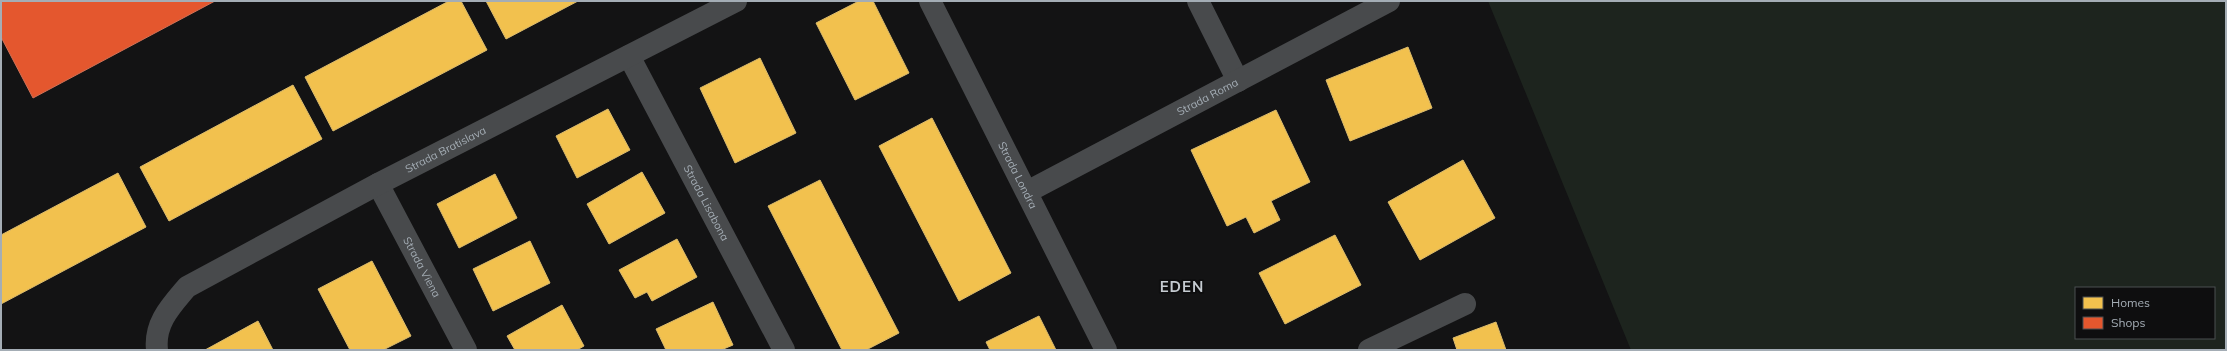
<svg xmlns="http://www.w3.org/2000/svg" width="2227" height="351" font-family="Mulish,sans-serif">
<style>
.green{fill:#1d241e;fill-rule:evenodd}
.homes{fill:#f2c14e;stroke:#dbbb6d}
.shops{fill:#e4572e;stroke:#d17156}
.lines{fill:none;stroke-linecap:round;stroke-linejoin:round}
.minor{stroke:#484a4c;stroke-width:22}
.labels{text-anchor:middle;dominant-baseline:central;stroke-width:4;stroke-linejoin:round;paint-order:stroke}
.street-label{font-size:11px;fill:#a4adb5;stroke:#0e0e0f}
.district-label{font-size:15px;font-weight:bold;letter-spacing:1px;fill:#c5cbd1;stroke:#0e0e0f}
</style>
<rect width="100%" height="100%" fill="#131314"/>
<path class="green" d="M1488,1H2226V350H1631ZM2076,288H2214V338H2076Z"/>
<g class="homes">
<path d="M449,1H461L487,50L333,131L305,77Z"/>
<path d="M486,1H578L506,39Z"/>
<path d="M859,1H873L909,73L855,100L816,23Z"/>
<path d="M1408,47L1432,108L1350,141L1326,80Z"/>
<path d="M760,58L796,133L735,163L700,88Z"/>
<path d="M293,85L322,139L169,221L140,167Z"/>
<path d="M608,109L630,150L577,178L556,136Z"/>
<path d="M1276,110L1310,182L1271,201L1280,220L1254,233L1246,217L1227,226L1191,150Z"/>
<path d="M932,118L1011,273L959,301L879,146Z"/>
<path d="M1463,160L1495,218L1420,260L1388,202Z"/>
<path d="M642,172L665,213L609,244L587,204Z"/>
<path d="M118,173L146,227L1,304V235Z"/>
<path d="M495,174L517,218L459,248L437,204Z"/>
<path d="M820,180L899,333L866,350H842L768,206Z"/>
<path d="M1335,235L1361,285L1285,324L1259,273Z"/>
<path d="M677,239L697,277L652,301L647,292L635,298L619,270Z"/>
<path d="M530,241L550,283L493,311L473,269Z"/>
<path d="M372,261L411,336L383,350H350L318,289Z"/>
<path d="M713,302L733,345L721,350H666L656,329Z"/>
<path d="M562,305L584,346L577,350H515L507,336Z"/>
<path d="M1039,316L1056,350H990L986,342Z"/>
<path d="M258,321L273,350H205Z"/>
<path d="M1496,322L1506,350H1457L1453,338Z"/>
</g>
<path class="shops" d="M1,1H215L33,98L1,37Z"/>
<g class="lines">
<g class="minor">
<path id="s1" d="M930,1L1106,350"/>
<path d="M1198,1L1238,81"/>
<path id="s2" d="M629,56L784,350"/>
<path id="s3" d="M378,184L466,350"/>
<path id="s4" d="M1027,192L1389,1"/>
<path id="s5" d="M157,350C154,323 171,306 187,287L378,184L736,1"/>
<path d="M1369,350L1465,304"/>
</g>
</g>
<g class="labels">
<g class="street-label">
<text stroke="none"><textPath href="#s4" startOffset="204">Strada Roma</textPath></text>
<text stroke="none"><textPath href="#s5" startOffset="365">Strada Bratislava</textPath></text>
<text stroke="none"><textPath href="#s1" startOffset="195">Strada Londra</textPath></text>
<text stroke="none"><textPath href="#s2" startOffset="166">Strada Lisabona</textPath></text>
<text stroke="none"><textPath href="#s3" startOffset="94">Strada Viena</textPath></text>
</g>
<g class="district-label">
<text x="1182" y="286">EDEN</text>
</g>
</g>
<rect width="2227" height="351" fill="none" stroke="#a4adb5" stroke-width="4"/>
<rect x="2075" y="287" width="140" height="52" fill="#0e0e0f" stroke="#4a4e51"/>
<rect x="2083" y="297" width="20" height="12" fill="#f2c14e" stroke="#4a4e51"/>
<text x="2111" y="307" font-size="12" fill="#a4adb5">Homes</text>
<rect x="2083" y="317" width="20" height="12" fill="#e4572e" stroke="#4a4e51"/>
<text x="2111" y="327" font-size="12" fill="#a4adb5">Shops</text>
</svg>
